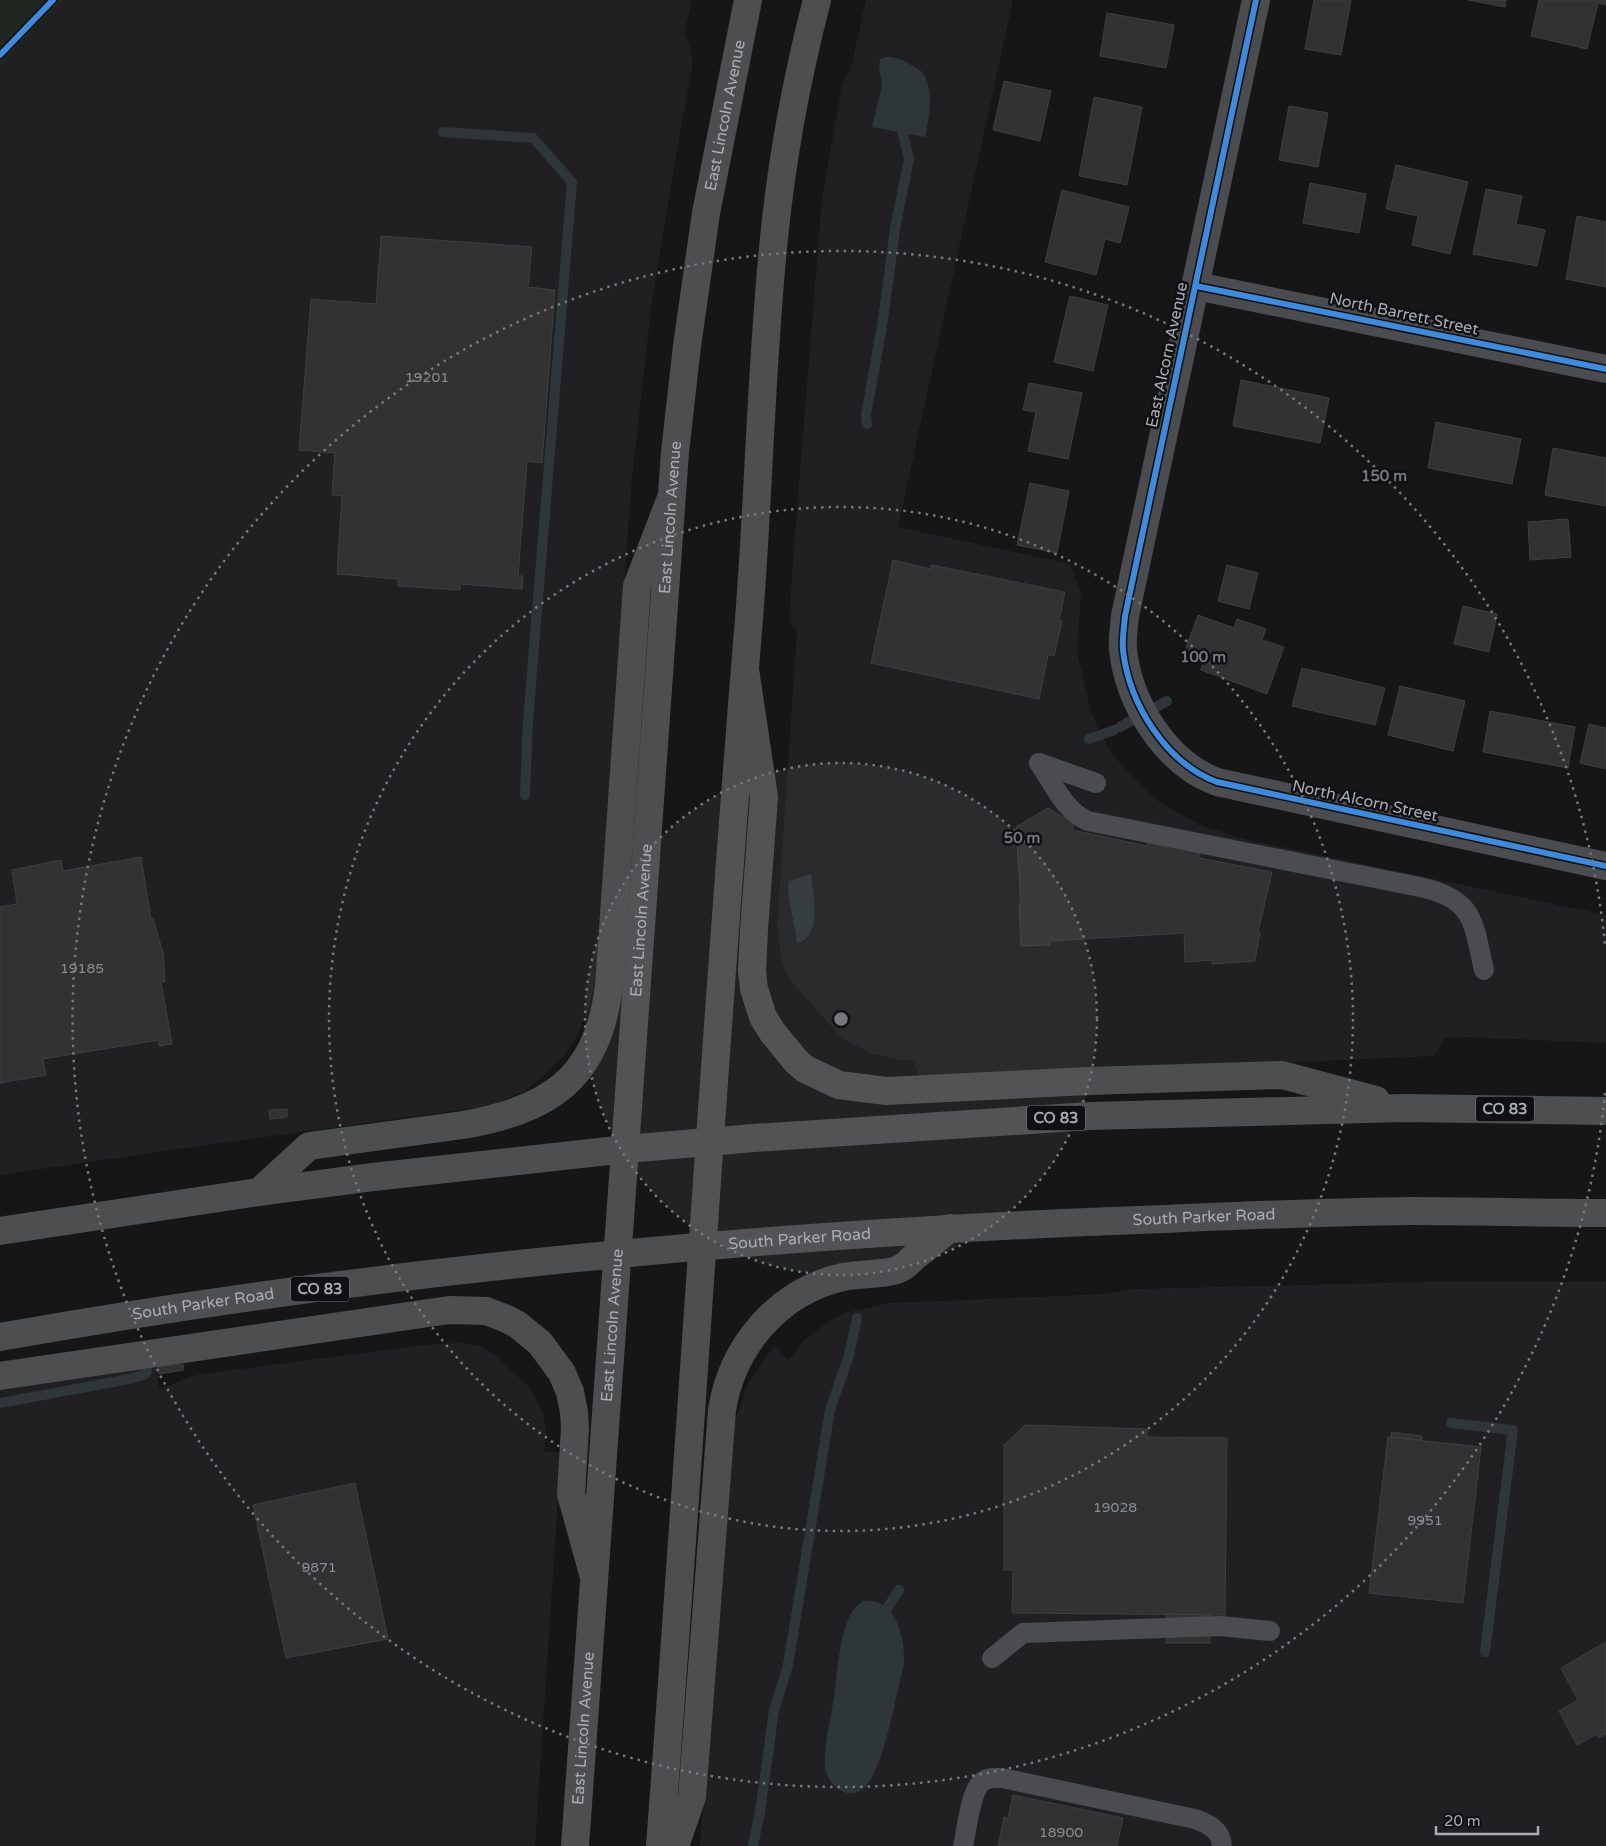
<svg xmlns="http://www.w3.org/2000/svg" width="1606" height="1846" font-family="'Varela Round',sans-serif">
<style>
.built{fill:#202022}
.green{fill:#202620}
.water{fill:#2e363a}
.lines{fill:none;stroke-linecap:round;stroke-linejoin:round}
.stream{stroke:#2e363a;stroke-width:10}
.building{fill:#323233;stroke:#3e3f42}
.service{stroke:#4a4c4f;stroke-width:20}
.minor{stroke:#4a4c4f;stroke-width:28}
.primary{stroke:#4d4e50;stroke-width:28}
.trunk{stroke:#4d4e50;stroke-width:28}
.cycleway-casing{stroke:#101012;stroke-width:9}
.cycleway{stroke:#408adc;stroke-width:6}
.ring{fill:none;stroke:#75787d;stroke-width:2.5;stroke-dasharray:2.5 5}
.labels{text-anchor:middle;dominant-baseline:central;stroke-width:5;stroke-linejoin:round;paint-order:stroke}
.number-label{font-size:14px;fill:#8a8e94}
.shield{fill:#101012;stroke:#7a7e84;stroke-width:1}
.shield-label{font-size:15px;font-weight:bold;fill:#a8adb5}
.street-label{font-size:16px;fill:#a8adb5;stroke:#101012}
.centre{fill:#75787d;stroke:#101012;stroke-width:2.5}
.ring-label{font-size:15px;text-anchor:middle;font-weight:bold;fill:#75787d;stroke:#101012;stroke-width:5;stroke-linejoin:round;paint-order:stroke}
</style>
<rect width="100%" height="100%" fill="#161616"/>
<g class="built">
<path d="M63,0H692L684,34L690,48L693,61L673,173L652,302L632,476L596,974L589,1008L576,1038L566,1053L544,1076L521,1093L496,1103L476,1108L192,1147L0,1175V66Z"/>
<path d="M866,0H1013L898,527L1070,564L1081,595L1077,653L1091,711L1097,726L1112,754L1144,788L1157,800L1197,824L1244,839L1606,915V1043L1465,1037L1445,1038L1434,1056L919,1079L914,1061L900,1060L870,1053L842,1038L790,980L784,968L781,956L777,926L797,631L789,621L794,547L822,199L842,85L845,77L850,72Z"/>
<path d="M1424,1282H1606V1846H700L729,1451L734,1425L747,1385L774,1346L789,1360L802,1342L831,1320L845,1313L889,1303L1105,1294L1135,1289Z"/>
<path d="M462,1343L482,1347L497,1356L529,1387L540,1406L544,1417L546,1430L544,1451L561,1453L535,1846H0V1387L156,1361L159,1390L187,1378L201,1374L433,1344Z"/>
</g>
<path class="green" d="M0,0H63L0,66Z"/>
<g class="water">
<path d="M887,57C896,57 901,59 909,64C913,66 919,69 922,72C935,88 929,119 925,137L872,127L882,86L879,67L880,59Z"/>
<path d="M811,874C813,893 823,938 797,943L788,891L789,881Z"/>
<path d="M863,1601C869,1601 877,1601 883,1605C900,1616 905,1645 904,1664C896,1694 885,1764 866,1786C859,1794 850,1795 842,1791C834,1788 828,1779 826,1771C822,1752 830,1723 833,1703C837,1677 838,1650 846,1625C850,1614 854,1607 863,1601Z"/>
</g>
<g class="lines">
<g class="stream">
<path d="M443,132L533,138L572,182L528,721L525,795"/>
<path d="M867,424L866,415L882,326L896,223L909,159L901,126L902,120"/>
<path d="M1120,727L1167,701"/>
<path d="M1089,739L1114,730"/>
<path d="M0,1403L129,1379L144,1375L147,1371"/>
<path d="M1451,1423L1513,1430L1485,1652"/>
<path d="M880,1619L899,1590"/>
<path d="M753,1846L760,1812L774,1710L788,1665L830,1410L849,1355L857,1318"/>
</g>
</g>
<g class="building">
<path d="M1314,0H1351L1341,55L1305,49Z"/>
<path d="M1468,0H1506L1505,7Z"/>
<path d="M1539,0H1606V5L1598,3L1587,49L1531,36Z"/>
<path d="M1107,13L1174,25L1166,68L1100,56Z"/>
<path d="M1004,81L1051,91L1040,141L993,130Z"/>
<path d="M1094,97L1142,107L1127,185L1079,176Z"/>
<path d="M1289,106L1328,113L1318,167L1279,160Z"/>
<path d="M1396,165L1468,182L1450,254L1412,245L1418,216L1386,209Z"/>
<path d="M1310,183L1366,194L1359,233L1303,223Z"/>
<path d="M1486,189L1522,196L1516,224L1545,230L1537,266L1473,254Z"/>
<path d="M1062,190L1129,207L1120,243L1105,239L1096,275L1045,262Z"/>
<path d="M1577,216L1606,222V287L1566,279Z"/>
<path d="M381,236L532,247L528,287L555,290L542,463L527,461L518,576H523L522,589L460,584V590L398,586V579L337,574L342,496L332,495L335,453L299,450L311,299L376,304Z"/>
<path d="M1070,296L1108,305L1093,371L1054,362Z"/>
<path d="M1241,380L1329,398L1320,443L1233,426Z"/>
<path d="M1029,383L1082,393L1068,459L1028,451L1036,412L1023,410Z"/>
<path d="M1436,422L1521,439L1512,484L1428,468Z"/>
<path d="M1553,448L1606,458V506L1545,495Z"/>
<path d="M1030,483L1069,491L1057,553L1017,545Z"/>
<path d="M1568,519L1571,557L1530,560L1528,522Z"/>
<path d="M893,560L931,569V565L1065,592L1059,621H1062L1054,656L1048,655L1039,699L871,663Z"/>
<path d="M1227,565L1258,573L1249,609L1218,601Z"/>
<path d="M1463,606L1497,614L1489,652L1454,644Z"/>
<path d="M1198,615L1234,628L1237,619L1266,629L1262,640L1284,647L1267,694L1201,670L1203,663L1183,656Z"/>
<path d="M1302,668L1385,688L1375,725L1292,706Z"/>
<path d="M1400,686L1465,701L1453,751L1388,735Z"/>
<path d="M1490,711L1575,727L1568,768L1483,752Z"/>
<path d="M1589,724L1606,728V769L1580,763Z"/>
<path d="M1048,808L1074,824L1072,830L1147,846L1148,842L1200,852L1199,858L1272,872L1258,932L1260,933L1255,961L1212,964L1213,960L1185,962L1184,933L1050,941V945L1021,946L1019,905L1021,904L1016,827Z"/>
<path d="M141,857L151,919H153L163,953L165,982H161L172,1044L159,1046L158,1040L43,1059L46,1075L0,1083V907L17,904L12,870L61,860L63,871Z"/>
<path d="M287,1109V1117L270,1119L269,1110Z"/>
<path d="M183,1364L184,1370L159,1374L158,1367Z"/>
<path d="M1025,1425L1147,1429V1437L1227,1438L1225,1615L1012,1613L1013,1570H1004V1445Z"/>
<path d="M1391,1432L1422,1436V1440L1391,1437Z"/>
<path d="M1388,1437L1481,1447L1463,1603L1369,1593Z"/>
<path d="M355,1483L388,1639L286,1658L253,1505Z"/>
<path d="M1166,1614L1211,1615L1210,1643H1166Z"/>
<path d="M1606,1642V1734L1599,1738L1597,1734L1577,1745L1559,1711L1578,1700L1561,1668Z"/>
<path d="M1013,1795L1123,1818L1117,1846H998L1004,1817L1008,1818Z"/>
</g>
<g class="lines">
<g class="service">
<path d="M1039,763C1054,784 1064,811 1088,821L1420,887C1475,899 1473,922 1484,970"/>
<path d="M1039,763L1096,783"/>
<path d="M992,1658L1023,1633L1220,1626L1270,1631"/>
<path d="M963,1846C967,1830 970,1790 983,1781C989,1777 995,1778 1002,1778L1195,1819C1209,1824 1221,1830 1222,1846"/>
</g>
<g class="minor">
<path d="M1256,0L1125,616C1124,628 1122,639 1123,650C1129,704 1166,763 1217,782L1606,866"/>
<path d="M1196,286L1606,369"/>
</g>
<g class="primary">
<path id="s1" d="M575,1846L675,452L687,346L706,213L748,0"/>
<path d="M660,1846C691,1437 715,1028 749,619C759,492 761,365 774,238C782,158 797,77 817,0"/>
</g>
<g class="trunk">
<path d="M745,669L764,797L754,930L752,971L754,989L763,1017L773,1033L796,1061L805,1069L839,1085L886,1091L1088,1081L1282,1075L1376,1100"/>
<path d="M259,1192L309,1146L463,1125C550,1110 598,1078 609,986L637,586L671,498"/>
<path d="M0,1231L259,1192L373,1177L626,1149L754,1138L1091,1116L1404,1108L1606,1111"/>
<path id="s2" d="M0,1337C359,1273 723,1238 1087,1222C1195,1218 1303,1212 1411,1211C1476,1211 1541,1213 1606,1213"/>
<path d="M0,1376L449,1310L486,1311L507,1319L518,1325L540,1343L562,1373L570,1392L574,1412L575,1428L571,1494L594,1577"/>
<path d="M675,1846L692,1797L722,1410C732,1346 779,1291 843,1277C856,1274 891,1274 899,1269C905,1267 910,1261 914,1257C926,1248 938,1238 950,1228"/>
</g>
<defs>
<g id="cycleway">
<path d="M1256,0L1125,616C1124,628 1122,639 1123,650C1129,704 1166,763 1217,782L1606,866"/>
<path d="M0,55L53,0"/>
<path d="M1196,286L1606,369"/>
</g>
</defs>
<use href="#cycleway" class="cycleway-casing"/>
<use href="#cycleway" class="cycleway"/>
</g>
<circle cx="841" cy="1019" r="256" fill="#75787d" fill-opacity=".12"/>
<g class="ring">
<circle cx="841" cy="1019" r="256"/>
<circle cx="841" cy="1019" r="512"/>
<path d="M1605 1093A768 768 0 1 1 1605 945"/>
</g>
<g class="labels">
<g class="number-label">
<text x="427" y="377">19201</text>
<text x="82" y="968">19185</text>
<text x="1115" y="1507">19028</text>
<text x="1425" y="1520">9951</text>
<text x="319" y="1567">9871</text>
<text x="1061" y="1832">18900</text>
</g>
<g class="shield">
<rect x="1476" y="1096.5" width="58" height="25" rx="4"/>
<rect x="1027" y="1105.5" width="58" height="25" rx="4"/>
<rect x="291" y="1276.5" width="58" height="25" rx="4"/>
</g>
<g class="shield-label">
<text x="1505" y="1109">CO 83</text>
<text x="1056" y="1118">CO 83</text>
<text x="320" y="1289">CO 83</text>
</g>
<g class="street-label">
<text stroke="none"><textPath href="#s1" startOffset="1738">East Lincoln Avenue</textPath></text>
<text transform="translate(1404 314) rotate(12)">North Barrett Street</text>
<text transform="translate(1167 355) rotate(-78)">East Alcorn Avenue</text>
<text stroke="none"><textPath href="#s1" startOffset="1332">East Lincoln Avenue</textPath></text>
<text transform="translate(1365 801) rotate(12)">North Alcorn Street</text>
<text stroke="none"><textPath href="#s1" startOffset="928">East Lincoln Avenue</textPath></text>
<text stroke="none"><textPath href="#s2" startOffset="1211">South Parker Road</textPath></text>
<text stroke="none"><textPath href="#s2" startOffset="806">South Parker Road</textPath></text>
<text stroke="none"><textPath href="#s2" startOffset="206">South Parker Road</textPath></text>
<text stroke="none"><textPath href="#s1" startOffset="522">East Lincoln Avenue</textPath></text>
<text stroke="none"><textPath href="#s1" startOffset="118">East Lincoln Avenue</textPath></text>
</g>
</g>
<circle cx="841" cy="1019" r="8" class="centre"/>
<g class="ring-label">
<text x="1384" y="481">150 m</text>
<text x="1203" y="662">100 m</text>
<text x="1022" y="843">50 m</text>
</g>
<path d="M1436 1826v8h102v-8" fill="none" stroke="#a8adb5" stroke-width="2.5"/>
<text x="1444" y="1826" font-size="15" fill="#a8adb5" stroke="#101012" stroke-width="4" paint-order="stroke">20 m</text>
</svg>
